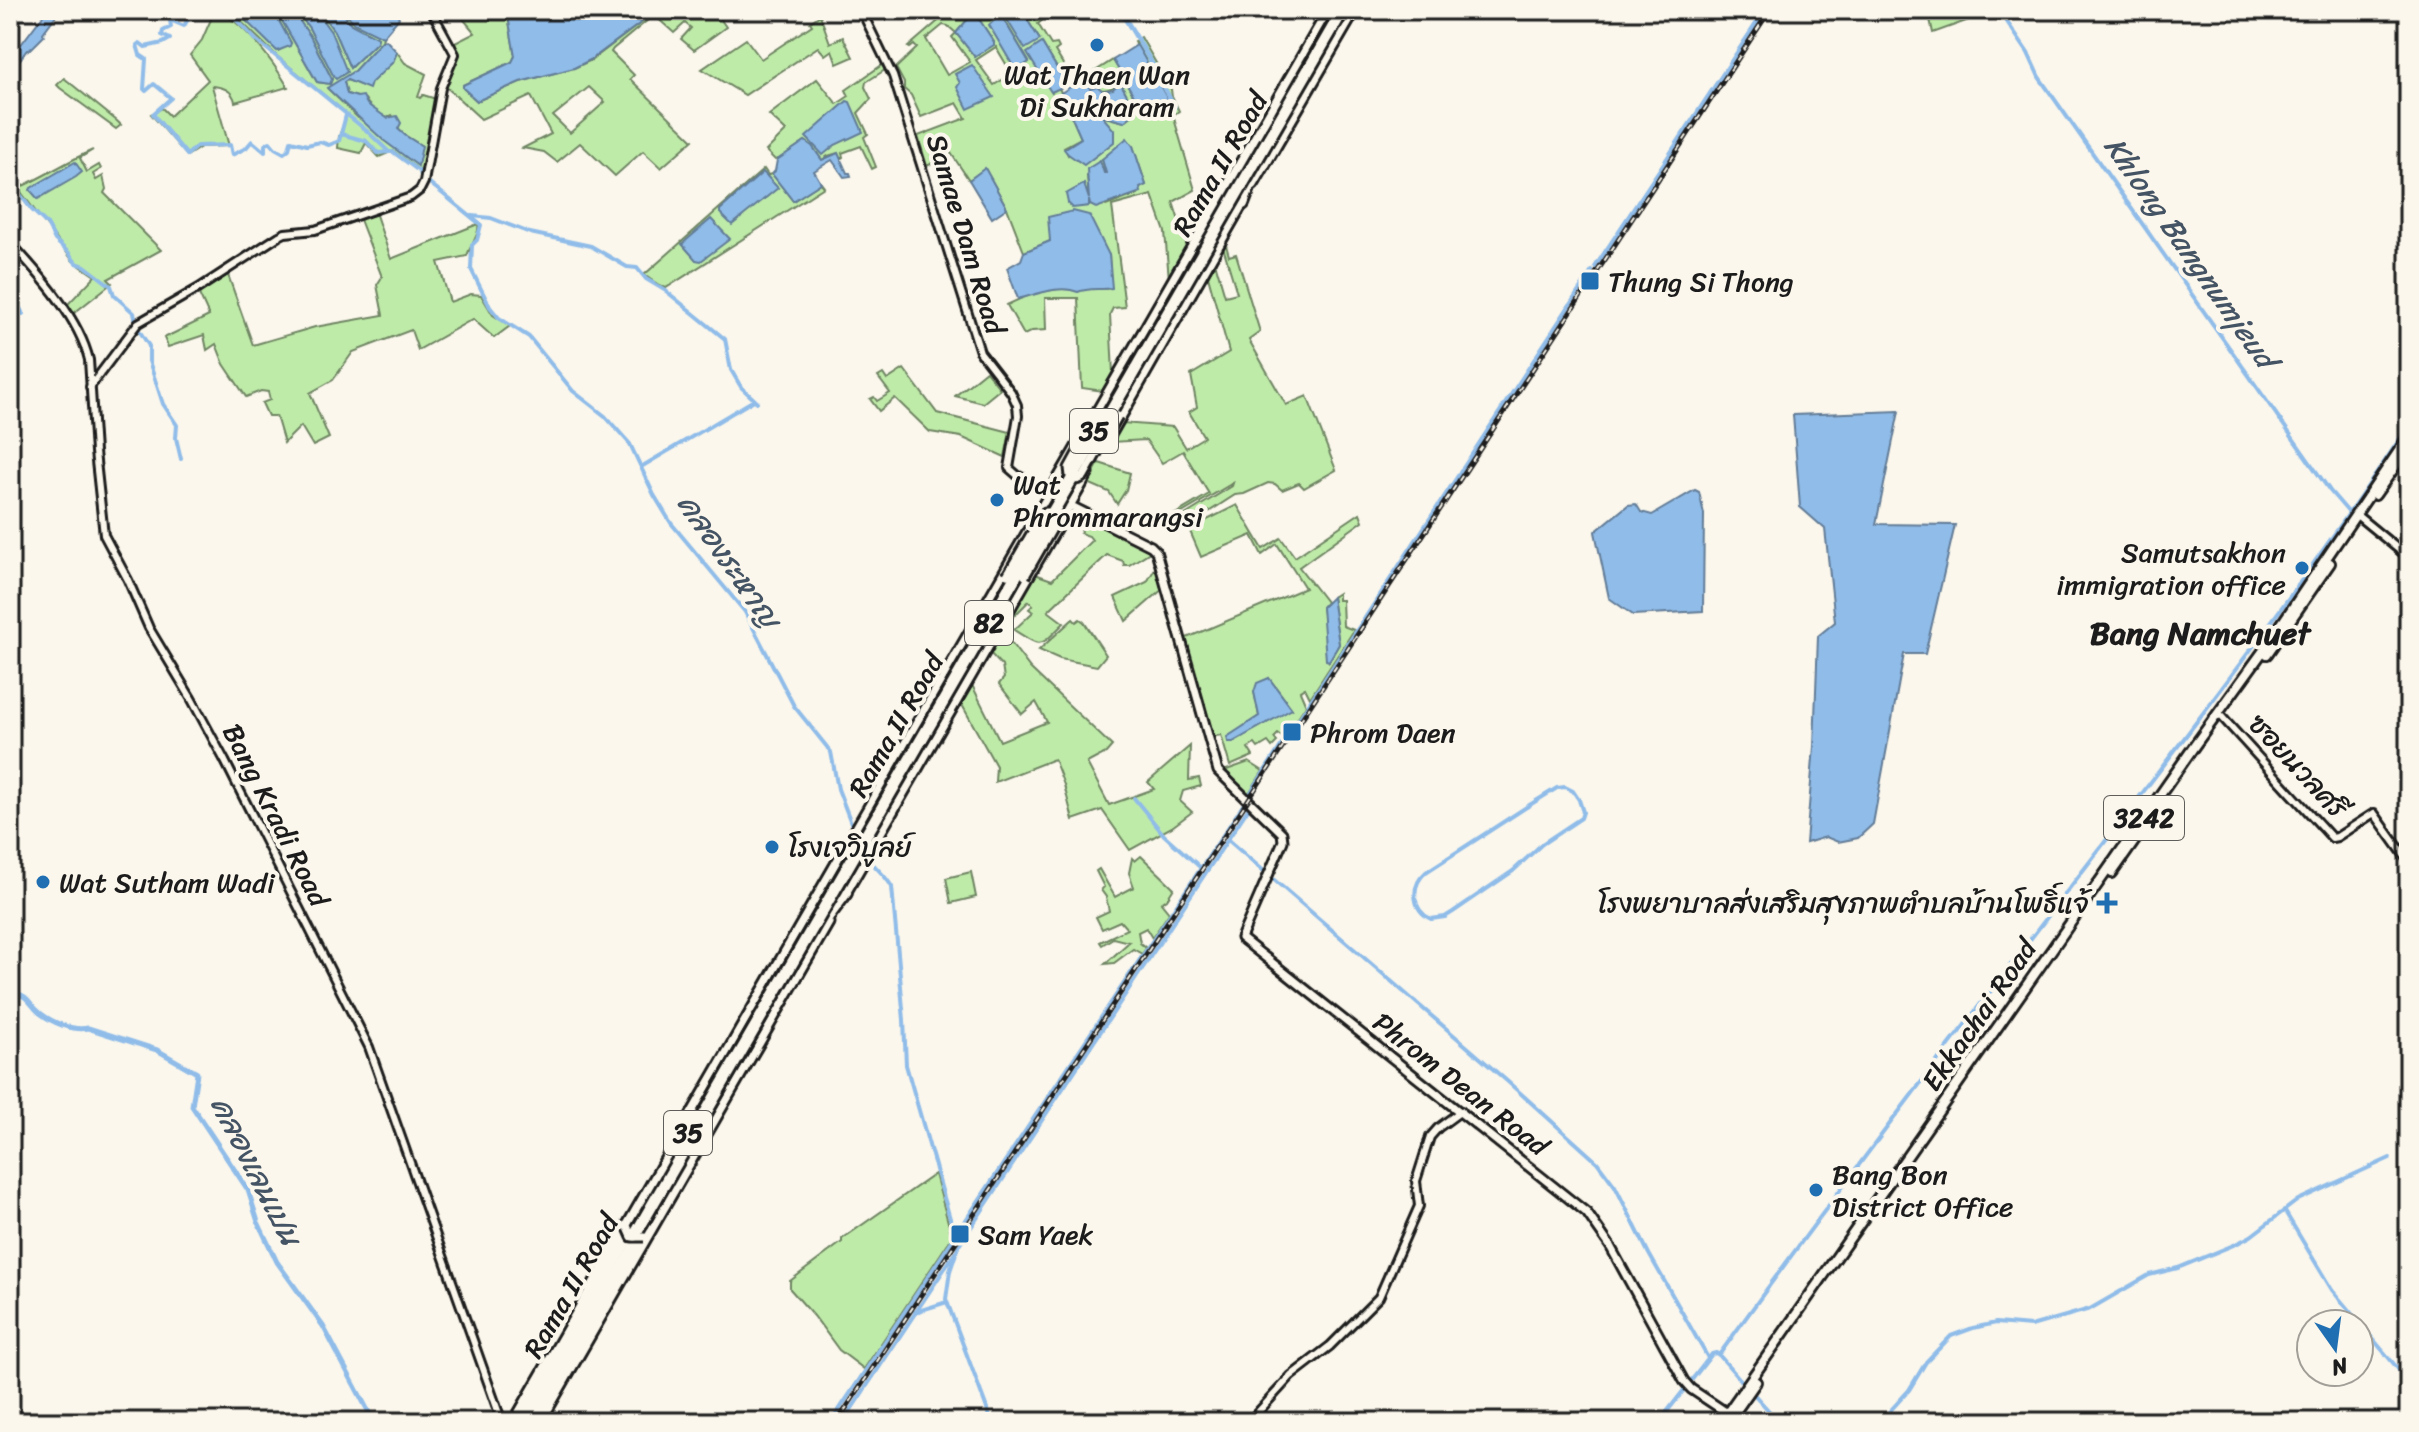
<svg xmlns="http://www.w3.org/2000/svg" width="2419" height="1432" font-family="Sriracha,'Playpen Sans Thai',sans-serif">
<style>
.green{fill:#bfeba9;stroke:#6e8462;stroke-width:2;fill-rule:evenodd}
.water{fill:#90bce9;stroke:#627c97;stroke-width:2}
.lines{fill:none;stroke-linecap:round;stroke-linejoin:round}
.canal{stroke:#90bce9;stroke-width:4}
.river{stroke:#90bce9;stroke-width:5}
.tertiary-casing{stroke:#1c1c1c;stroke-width:12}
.secondary-casing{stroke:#1c1c1c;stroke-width:13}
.primary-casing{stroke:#1c1c1c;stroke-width:14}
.trunk-casing{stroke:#1c1c1c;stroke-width:16}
.motorway-casing{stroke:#1c1c1c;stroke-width:17}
.tertiary{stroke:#fbf7ec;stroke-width:6}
.secondary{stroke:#fbf7ec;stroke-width:7}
.primary{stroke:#fbf7ec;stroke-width:8}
.trunk{stroke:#fbf7ec;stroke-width:10}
.motorway{stroke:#fbf7ec;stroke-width:11}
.rail-casing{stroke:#1c1c1c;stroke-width:5}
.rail{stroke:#fbf7ec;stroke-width:2;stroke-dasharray:6;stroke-linecap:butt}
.secondary-bridge-casing{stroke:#1c1c1c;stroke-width:13;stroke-linecap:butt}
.motorway-bridge-casing{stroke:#1c1c1c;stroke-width:17;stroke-linecap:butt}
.secondary-bridge{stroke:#fbf7ec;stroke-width:7}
.motorway-bridge{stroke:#fbf7ec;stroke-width:11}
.poi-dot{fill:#1f6fb2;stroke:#fbf7ec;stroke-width:3}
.labels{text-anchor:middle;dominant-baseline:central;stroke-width:8;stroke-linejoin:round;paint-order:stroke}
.shield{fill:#fbf7ec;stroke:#5f5e5a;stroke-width:2}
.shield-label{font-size:26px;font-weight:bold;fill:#1c1c1c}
.poi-label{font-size:28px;fill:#1c1c1c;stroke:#fbf7ec;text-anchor:start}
.street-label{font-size:28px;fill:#1c1c1c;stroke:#fbf7ec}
.water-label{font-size:30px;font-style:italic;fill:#455464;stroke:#fbf7ec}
.quarter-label{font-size:32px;font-weight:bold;fill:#1c1c1c;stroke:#fbf7ec}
</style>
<rect width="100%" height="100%" fill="#fbf7ec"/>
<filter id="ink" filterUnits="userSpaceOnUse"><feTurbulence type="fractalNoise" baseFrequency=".0125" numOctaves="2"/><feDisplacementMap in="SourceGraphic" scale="16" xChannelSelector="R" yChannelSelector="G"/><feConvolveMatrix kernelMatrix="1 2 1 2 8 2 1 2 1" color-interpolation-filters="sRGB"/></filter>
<g filter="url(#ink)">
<g class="green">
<path d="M215,10C242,19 274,63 288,87L235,102C233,90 223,87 212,86L229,146L201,147L187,156L151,114L162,108L170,116L208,80L190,55L202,40Z"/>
<path d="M229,10H235L278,51L291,43L273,10H276L317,82L330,84L332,79L310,36L291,10H296L309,28L336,79C335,42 338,40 315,10H319L334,31L350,68L377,42L378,38L351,24L341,10H344L354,23L381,35L383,37L382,41L354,71L328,89L358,118L422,146L406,136L398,129L399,124L392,115L387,118C379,114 369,108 365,99L347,94L344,82L347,80L369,88L370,83L393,62L397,52L405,63L426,74L418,97L420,98L423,95L436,99L423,173L393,151L379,157L366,143L361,153L338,148L339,136L347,114L278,57Z"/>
<path d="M456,10H507L515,56L512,62L463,85V88L477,101L520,82L574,68L592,60L658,10H714L726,27L694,50L681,39L691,28L685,23L674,33L654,15L613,49L611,52L634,75L630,79L693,140L661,168L643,151L615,176L580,143L557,162L544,152L523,148L551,134L531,96L481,119L444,85L458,53L455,43L475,33ZM589,87L605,102L570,133L553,116Z"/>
<path d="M951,10H1001L1003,14L1040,40L1021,10H1030L1037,21L1045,15L1042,10H1054L1038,24L1051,45L1057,44L1059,48L1055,51L1072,79L1078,75L1079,78L1067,85L1042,43L1052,92L1059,88L1081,138L1064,147L1068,155L1101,116L1124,122L1136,112L1120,82C1110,91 1103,91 1090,88L1083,79L1113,60L1144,113L1166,96L1134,41L1141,37L1171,89L1172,97L1179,111L1173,115L1195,190L1173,202L1187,246L1169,279L1165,232L1152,195L1112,206L1125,307L1113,308L1110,314L1113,374L1103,391L1082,388L1078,298H1045L1046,330L1032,331L1024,335L1007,305C1022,297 1042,291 1058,289C1076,286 1094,291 1111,288L1109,255L1050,241L1024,252L1007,208L985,169L969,180L951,153L927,166L918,136L966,118L957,103L921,117L911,95L904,89V83L896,68L917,48L914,45L910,48L908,47ZM973,13H975L994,42L975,57L956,33ZM1002,16L1029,62L1016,71L990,24ZM943,25L948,26L956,33L952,37L970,62L947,75L926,39ZM996,47L1012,74L994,85L976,60ZM1133,146L1146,185L1139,188L1138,194L1106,206L1089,199L1087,176L1099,161L1104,173H1106L1102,159Z"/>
<path d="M1928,10H1994V11L1933,33Z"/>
<path d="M820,15L830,43L843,37L853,57L837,64L832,50L825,55L818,47L745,95L702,69L746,39L761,59L812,25L810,22Z"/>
<path d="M882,65L885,70L866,82L865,87L871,99L858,113L868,134L864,137L876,167L872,169L861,146L842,153L843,157L840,159L838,153L828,156L822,160L812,146L805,141L779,159L775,160L766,151L786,131L769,115L817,79L837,104L849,96L846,90Z"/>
<path d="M64,78L117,121L121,125L116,129L60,88L57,85Z"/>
<path d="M93,150L80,158L87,172L99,165L101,169L93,174L96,180L103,176L106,189L104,193L161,250L108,279L112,283L74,313L68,304L95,276L73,261L18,188C44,177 67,161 93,150Z"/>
<path d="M764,169L768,175L772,174L793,201L821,183L824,187L666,288L659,285L644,275Z"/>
<path d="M375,212L391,259L478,224C480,235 470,245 467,256L438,262L450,302L471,294L481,295L493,315L510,326L494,338L473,319L418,350L411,330L353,352L333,380L310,393L329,438L313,446L301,426L284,443L276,416H268L262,403L270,400L268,392L261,391L246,397L224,364L216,344L207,350L204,335L168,347L164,338L209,316L198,292L228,275L253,345L315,327L383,315L377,285L382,277L359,217Z"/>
<path d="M1226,245L1229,256L1236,254L1260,332L1249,340L1286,405L1307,396L1336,470L1304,488L1299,483L1282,490L1275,484L1268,483L1244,494L1235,495L1190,524L1185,515L1232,486L1233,483L1175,517L1174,515L1209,494L1183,451L1162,463L1146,440L1111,442L1122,423L1173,427L1186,448L1204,437L1189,412L1197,407L1191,375L1229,352L1208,276L1215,262L1225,296L1237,293L1223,247Z"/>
<path d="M904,369L937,413L1010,432L1005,457L961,437L930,432L895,398L879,411L870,399L874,397L877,401L890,393L878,377L883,374L887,380Z"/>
<path d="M986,371L1000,389L983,403L955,396Z"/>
<path d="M1099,463L1130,473L1126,490L1117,504L1109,492L1088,483Z"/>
<path d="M1237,505L1263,549L1281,538L1295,557L1360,513L1363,521L1299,567L1326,602L1322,607L1329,661L1339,644L1332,597L1338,593V600H1342L1343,626L1354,630L1310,698L1305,688L1300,691L1306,705L1284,738L1278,734L1274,738L1277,742L1272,747L1268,742L1258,748L1255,744L1248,748L1253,756L1230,766L1221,735L1211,737L1184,639L1305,588L1277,544L1262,555L1252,535L1201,557L1189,529ZM1269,678L1292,709L1244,726L1259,716L1254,691Z"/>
<path d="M1088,518L1153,550L1129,565H1124L1123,561L1107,555L1048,611L1064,623C1039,647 1044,649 1014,630L1033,612L1029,609L1033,605L1029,601L1009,621L1035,574L1052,580L1092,540L1089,536L1080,533Z"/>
<path d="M1157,565L1164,588L1126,621L1115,597L1147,582Z"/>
<path d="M1073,619L1076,622L1080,619L1084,622L1106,655L1097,666L1060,659L1039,650Z"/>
<path d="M1002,631L1030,668L1112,746L1106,753L1087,763L1109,805L1154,789L1148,782L1190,746L1189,780L1199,778L1201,786L1183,791L1180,801L1192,812L1172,827L1130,850L1102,810L1073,820L1064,785L1054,759L995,782L996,766L961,703L972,685L1000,741L1047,722L1036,702L1022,714L999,684L1004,678L1002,666L989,652Z"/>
<path d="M1249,762L1263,771L1247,796L1221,772Z"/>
<path d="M1141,856L1174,888L1167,899L1161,903L1169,913L1152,938L1146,928L1138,932L1140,943L1146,948L1142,954L1133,949L1114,963L1105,964L1129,942L1113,938L1102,945L1100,942L1127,929L1120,921L1102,929L1096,917L1109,911L1106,897L1101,890L1104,887L1096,871L1099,869L1115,897L1134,887L1129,873L1132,858L1135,861Z"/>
<path d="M971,872L976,897L951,903L946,878Z"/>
<path d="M935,1174L952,1237L864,1369L839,1350L814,1316L790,1289V1281L842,1242V1239Z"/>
</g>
<g class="water">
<path d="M47,10H60L43,33L44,36L32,48L26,51L10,74V59Z"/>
<path d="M235,10H273L291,43L290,46L277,51Z"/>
<path d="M276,10H291L295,14L310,36L332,79L330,84L317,82Z"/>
<path d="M296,10H315L331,32L347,72L336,79L334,77L309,28Z"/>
<path d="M319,10H341L351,24L378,38L377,42L350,68L334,31Z"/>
<path d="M344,10H396L399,18L383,37L354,23Z"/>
<path d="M507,10H658L592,59L574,68L520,82L477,101L463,88V85L512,62L515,56Z"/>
<path d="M1001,10H1021L1040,40L1025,49Z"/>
<path d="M973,13H975L994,42V45L975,57L956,33Z"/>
<path d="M1001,15L1029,62L1016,71L989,25Z"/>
<path d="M386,40L397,52L393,62L371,83L369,89L347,80L344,82L347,94L357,97L363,96L367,104L387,118L397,116L401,123L398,129L406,136L422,146L418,166L383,140L327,88L354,71L382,41Z"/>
<path d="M1042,43L1067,85L1051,92L1027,53Z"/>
<path d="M1137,45L1166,96L1167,100L1148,113H1144L1113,60Z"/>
<path d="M972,65L994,97L968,109L957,87L960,83L955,74Z"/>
<path d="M1083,79L1090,88L1097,86L1103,91L1113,89L1120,82L1136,112L1124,122L1102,116L1114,130V142L1084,165L1068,154L1064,149L1081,138L1061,93Z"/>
<path d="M847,101L850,102L863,132L835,145L823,155L806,137Z"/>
<path d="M1127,138L1133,146L1146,185L1140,188L1141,192L1096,208L1090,205L1089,200V206L1073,208L1068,203L1066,194L1084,184L1089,199L1087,169L1100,161L1104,173H1106L1102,159Z"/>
<path d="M805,141L812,146L822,160L838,153L847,173H850L851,176L844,177L832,160L814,171L821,183L793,201L772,174L775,171L777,160Z"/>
<path d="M75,162L82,172L76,177L38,199L30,190L31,188Z"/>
<path d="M985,168L1007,208L992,218L969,180Z"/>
<path d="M763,172L778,188L732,225L720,213V210Z"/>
<path d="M1073,211L1089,215L1109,255L1112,288C1100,290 1088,288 1078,292C1059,284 1036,295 1018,299L1007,268L1021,260L1024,252L1050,241L1048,217Z"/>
<path d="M711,219L730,239L701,261L696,260L682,244Z"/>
<path d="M1899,411L1876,524L1955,525L1925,654H1904L1873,824L1858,838L1838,842L1826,837L1806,843L1814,746L1818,636L1835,622L1825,529L1800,507L1793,415Z"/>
<path d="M1695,490L1699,492L1704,514L1703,611L1633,615L1609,598L1595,532L1628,505L1636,504L1641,512L1652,515Z"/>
<path d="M1332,597L1339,644L1329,661L1326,660L1322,607Z"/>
<path d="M1269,678L1292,709L1233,742H1228L1227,737L1259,716L1254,692L1257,683Z"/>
</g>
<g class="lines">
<g class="canal">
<path d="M184,10L188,19L184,26L170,20L171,27L163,31L162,35L170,39L163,43L145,47L140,43L137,45L140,55L146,59L144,89L146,91L154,84L171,98L153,114L187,155L197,146L230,145L232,155L246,148L252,141L265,152V145L270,142L275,148L284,153L289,149L291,141L307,145L320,142L329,145L339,141L341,134L366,141L378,153L389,152"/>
<path d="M227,10L256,40L367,131L389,152H393L420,172L421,176L481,225L477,240L472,245L471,269L490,307L499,318L529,337L573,391L605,416L630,444L654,495L671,523L745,612L794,706L831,752L838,789L858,841"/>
<path d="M1999,10L2028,53L2039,77L2330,491L2349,513"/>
<path d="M10,44L20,53"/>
<path d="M341,134L346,115"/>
<path d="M10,189L19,193L32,210L47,224L55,240L69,253L76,263L85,266L111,286L114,295L134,313L137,327L149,346V361L163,404L177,425L176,438L181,459"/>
<path d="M472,216L491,218L530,233L591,246L627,267L637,268L646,279L666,291L725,339L731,370L741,387L757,402"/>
<path d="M1595,267L1765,10"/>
<path d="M10,291L14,297"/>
<path d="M16,301L23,314"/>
<path d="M641,467L754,400"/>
<path d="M2355,519L2377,536"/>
<path d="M1565,787L1573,791L1579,800L1583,812L1581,818L1542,844L1513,871L1453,912L1445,917L1431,919C1412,910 1410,886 1426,872L1528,806L1557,788Z"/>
<path d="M1134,798L1164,835L1201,868"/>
<path d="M1247,798L1592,271"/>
<path d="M1228,840L1508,1082L1597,1162L1615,1186L1649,1254L1708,1358"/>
<path d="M862,849C871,866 884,872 892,887L904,1020L906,1065L955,1236"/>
<path d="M2284,1210L2332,1290L2409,1382"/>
<path d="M915,1312L947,1302"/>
<path d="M1719,1355C1831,1199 1948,1046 2065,894C2183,740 2302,587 2409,425"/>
<path d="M1751,1391L1779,1422"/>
<path d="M831,1422L1245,802"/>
<path d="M843,1422L955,1253"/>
<path d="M992,1422L946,1299L950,1271L958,1247L1250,806"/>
<path d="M1659,1422L1712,1354L1716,1353L1719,1355L1745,1385"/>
<path d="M1880,1422L1909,1390L1926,1362L1951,1336L1973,1328L1996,1323L2031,1326L2090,1309L2149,1275L2178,1268L2236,1244L2251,1236L2298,1200L2390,1158"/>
</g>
<g class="river">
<path d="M1120,10L1150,60L1174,107"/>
<path d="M10,992C30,995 27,1002 40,1013C53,1023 72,1031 88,1028L157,1050L197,1073L192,1106L248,1190L258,1222L277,1262L323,1326L374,1422"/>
</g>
<defs>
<g id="tertiary">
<path d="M861,10L893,76L980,352L1011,392L1017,405L1018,416L1009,468L1017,475L1050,492"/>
<path d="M10,242C38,273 79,317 89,360L95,452L104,535L128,580L149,628L191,698L225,761L369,1047L502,1422"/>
<path d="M90,387L138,323L199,288L279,236L285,233L315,230L411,197L420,190L424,182L441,88L455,54L431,10"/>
<path d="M2359,517L2409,558"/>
<path d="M2221,716L2332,838L2337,837L2374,813L2409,862"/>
<path d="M1249,1422L1291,1376L1330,1346L1379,1297L1419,1206L1416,1181L1430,1137L1438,1128L1461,1111"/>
</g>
<g id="secondary">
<path d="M1254,185L1356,10"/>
<path d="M1111,435L1244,202"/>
<path d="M1069,505L1151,546L1156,551L1218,771L1282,833L1283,841L1241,938L1587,1213L1610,1246L1684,1381L1691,1389L1727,1413"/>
<path d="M845,895L1089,473"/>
<path d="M662,1204L696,1145"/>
<path d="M1732,1417L1739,1422"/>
<path d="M513,1422L1328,10"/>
<path d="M541,1422L829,923"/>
</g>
<g id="primary">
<path d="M2375,495L2409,447"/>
<path d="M2267,654L2330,563"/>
<path d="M2112,873L2162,802"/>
<path d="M1721,1422L2195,745L2266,647L2409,436"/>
<path d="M1728,1422L1756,1382"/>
</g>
<g id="trunk">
<path d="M1243,204L1256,170"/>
<path d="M1202,243L1298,77"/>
<path d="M807,945L846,893"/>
<path d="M680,1137L698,1115"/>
<path d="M694,1148L707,1119"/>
<path d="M627,1237L688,1133"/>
<path d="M533,1422L643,1231"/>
</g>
<path id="motorway" d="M522,1422L631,1232"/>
</defs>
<use href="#tertiary" class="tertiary-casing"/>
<use href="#secondary" class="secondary-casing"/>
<use href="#primary" class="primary-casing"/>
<use href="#trunk" class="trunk-casing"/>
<use href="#motorway" class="motorway-casing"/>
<use href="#tertiary" class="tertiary"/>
<use href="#secondary" class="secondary"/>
<use href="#primary" class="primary"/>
<use href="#trunk" class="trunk"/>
<use href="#motorway" class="motorway"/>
<defs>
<path id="rail" d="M837,1422L1770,10"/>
</defs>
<use href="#rail" class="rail-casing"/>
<use href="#rail" class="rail"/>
<defs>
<g id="secondary-bridge">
<path d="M1099,413L1069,468L1070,476C1074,481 1079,481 1084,476L1118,416"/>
<path d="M1007,575L1042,515L1045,512H1052L1056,517V522L1025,576"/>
<path d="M628,1228L632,1237H644"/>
</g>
<path id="motorway-bridge" d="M635,1235L1343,10"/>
</defs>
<use href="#secondary-bridge" class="secondary-bridge-casing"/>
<use href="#motorway-bridge" class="motorway-bridge-casing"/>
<use href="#secondary-bridge" class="secondary-bridge"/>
<use href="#motorway-bridge" class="motorway-bridge"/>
</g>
</g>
<g class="poi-dot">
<circle cx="1097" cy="45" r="8"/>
<rect x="1580" y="271" width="20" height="20" rx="4"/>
<circle cx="997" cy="500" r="8"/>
<circle cx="2302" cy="568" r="8"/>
<rect x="1282" y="722" width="20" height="20" rx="4"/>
<circle cx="772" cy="847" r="8"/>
<circle cx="43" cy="882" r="8"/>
<path d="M2103 891h8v8h8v8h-8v8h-8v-8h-8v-8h8z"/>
<circle cx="1816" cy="1190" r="8"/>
<rect x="950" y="1224" width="20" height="20" rx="4"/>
</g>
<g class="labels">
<g class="shield">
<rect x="1070" y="409" width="48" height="44" rx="6"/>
<rect x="965" y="601" width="48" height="44" rx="6"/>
<rect x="2104" y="796" width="80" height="44" rx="6"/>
<rect x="664" y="1111" width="48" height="44" rx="6"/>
</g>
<g class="shield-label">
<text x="1094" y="431">35</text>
<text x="989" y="623">82</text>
<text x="2144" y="818">3242</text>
<text x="688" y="1133">35</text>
</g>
<g class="poi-label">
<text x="1097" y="74" text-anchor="middle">Wat Thaen Wan<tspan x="1097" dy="32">Di Sukharam</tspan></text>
<text x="1608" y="281">Thung Si Thong</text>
<text x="1013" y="484">Wat<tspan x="1013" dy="32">Phrommarangsi</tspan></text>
<text x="2286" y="552" text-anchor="end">Samutsakhon<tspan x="2286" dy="32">immigration office</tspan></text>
<text x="1310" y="732">Phrom Daen</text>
<text x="788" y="847">โรงเจวิบูลย์</text>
<text x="59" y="882">Wat Sutham Wadi</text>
<text x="2089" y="903" text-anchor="end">โรงพยาบาลส่งเสริมสุขภาพตำบลบ้านโพธิ์แจ้</text>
<text x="1832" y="1174">Bang Bon<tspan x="1832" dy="32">District Office</tspan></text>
<text x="978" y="1234">Sam Yaek</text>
</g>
<g class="street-label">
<text transform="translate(1220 164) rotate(-60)">Rama II Road</text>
<text transform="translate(966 234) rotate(73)">Samae Dam Road</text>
<text transform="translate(896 725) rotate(-60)">Rama II Road</text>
<text transform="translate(2298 766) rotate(47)">ซอยนวลศรี</text>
<text transform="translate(276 815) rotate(63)">Bang Kradi Road</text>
<text transform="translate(1979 1015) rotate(-55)">Ekkachai Road</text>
<text transform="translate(1461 1084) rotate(38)">Phrom Dean Road</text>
<text transform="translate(571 1286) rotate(-60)">Rama II Road</text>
</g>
<g class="water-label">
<text transform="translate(2190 252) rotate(55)">Khlong Bangnumjeud</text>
<text transform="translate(729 561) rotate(55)">คลองระหาญ</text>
<text transform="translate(256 1171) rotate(63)">คลองเลนเปน</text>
</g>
<g class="quarter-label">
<text x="2200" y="633">Bang Namchuet</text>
</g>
</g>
<rect width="2419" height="1432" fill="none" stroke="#fbf7ec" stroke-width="40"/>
<rect x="20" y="20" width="2379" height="1392" fill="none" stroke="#1c1c1c" stroke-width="3" filter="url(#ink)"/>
<g transform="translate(2335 1348) rotate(166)"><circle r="38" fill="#fbf7ec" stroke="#a29f99" stroke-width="2"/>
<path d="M0-6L14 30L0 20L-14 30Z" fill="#1f6fb2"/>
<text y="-12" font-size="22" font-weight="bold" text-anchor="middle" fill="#1c1c1c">N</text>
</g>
</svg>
